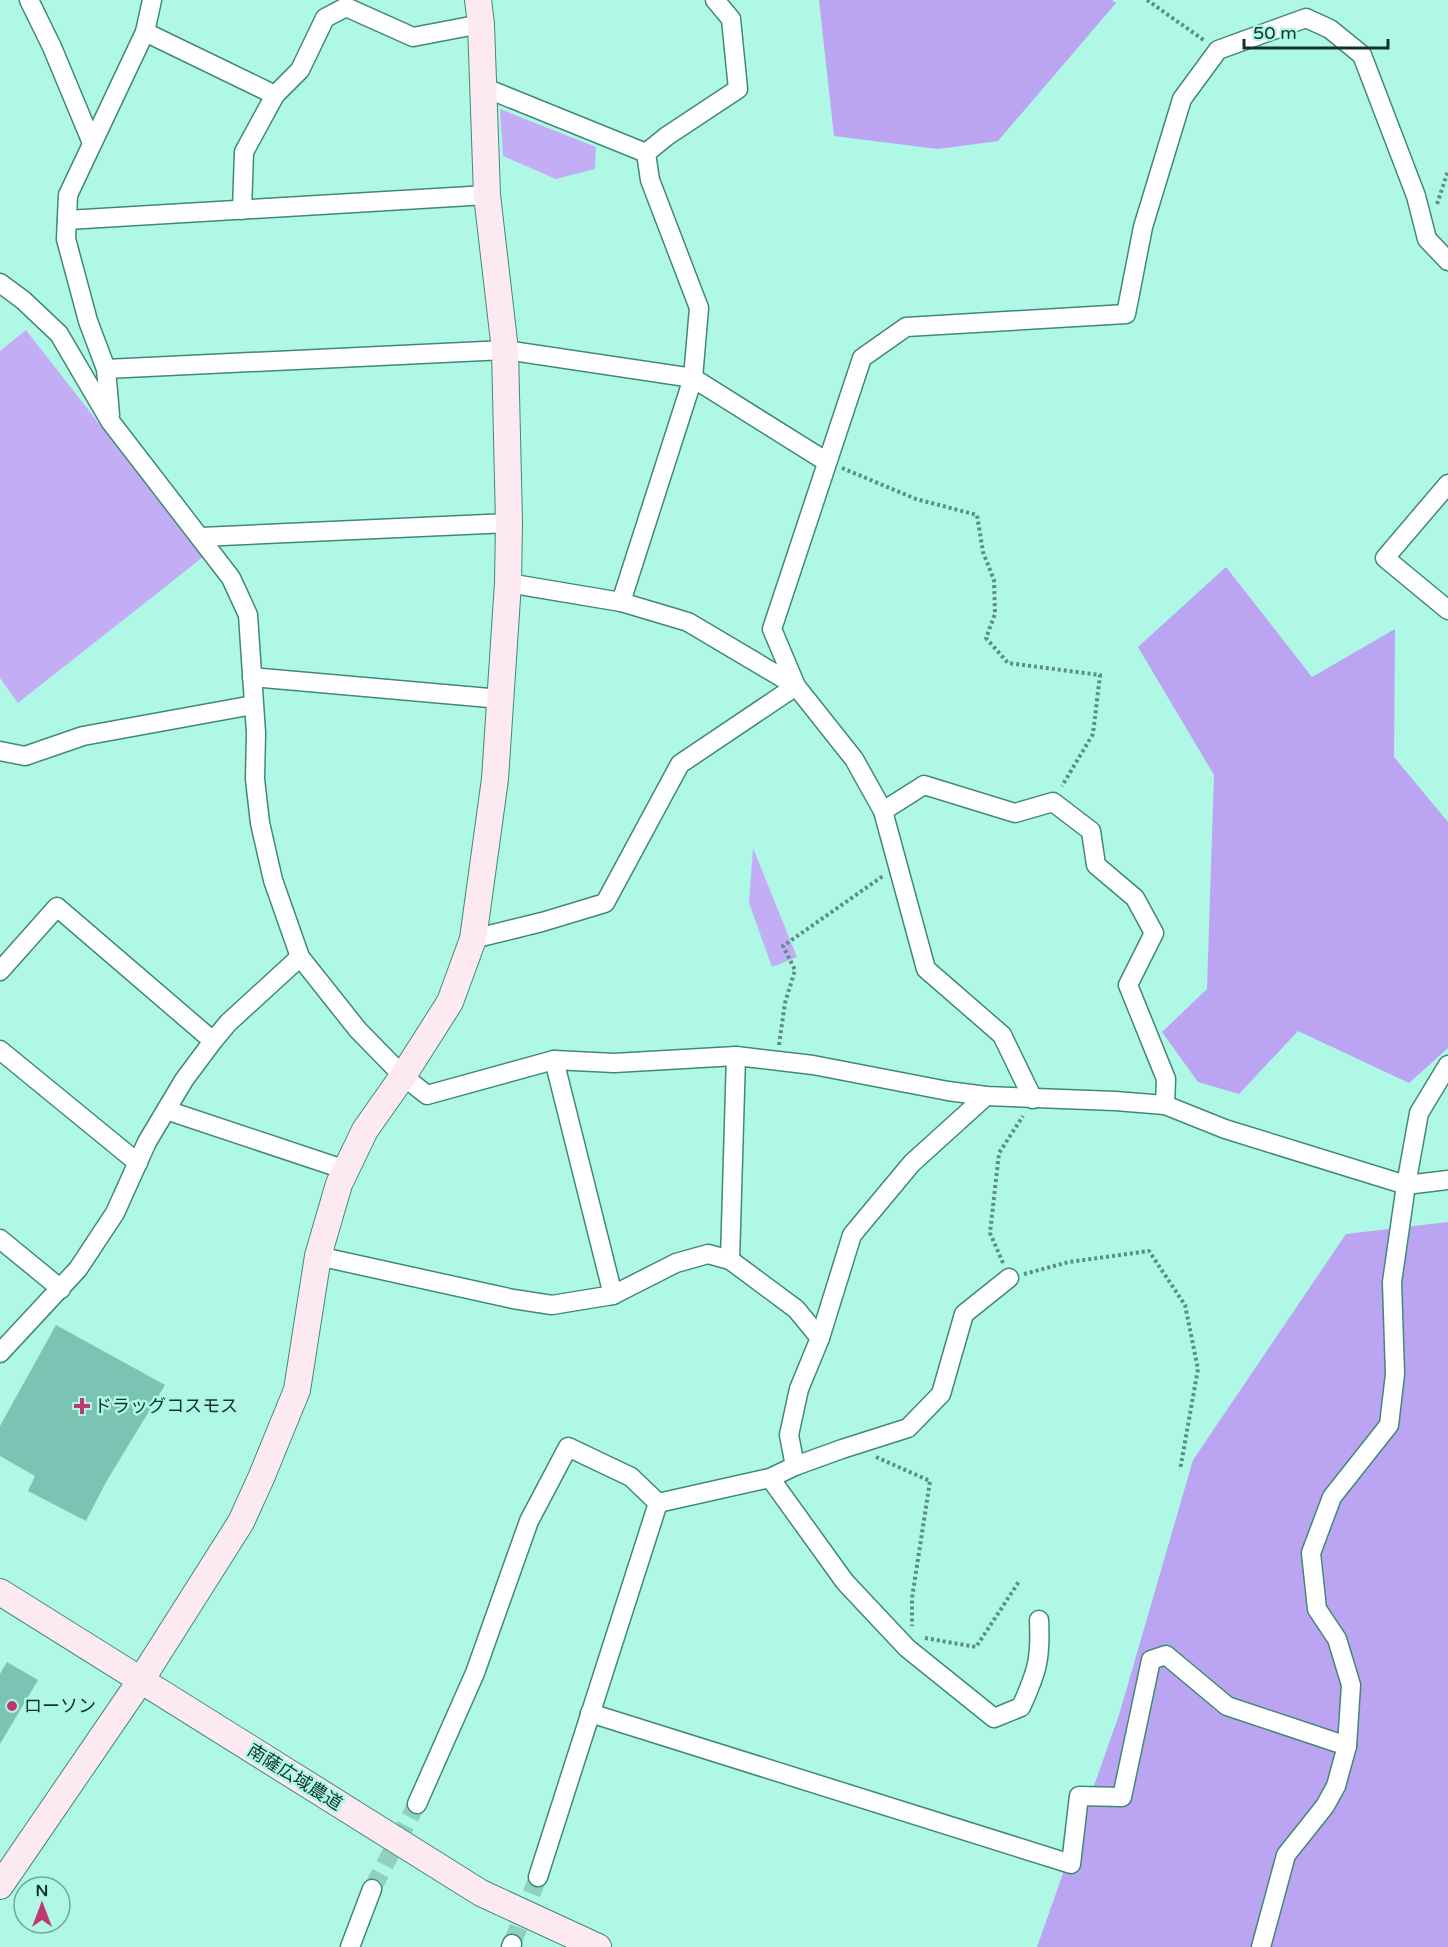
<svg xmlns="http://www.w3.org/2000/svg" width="1448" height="1947" font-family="'Varela Round','Noto Sans JP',sans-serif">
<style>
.green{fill:#c3aef5}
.forest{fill:#bba4f2}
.building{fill:#7bc3b2}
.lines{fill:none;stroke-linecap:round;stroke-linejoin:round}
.street-tunnel{stroke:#90d0c0;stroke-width:18;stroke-dasharray:18 9;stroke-linecap:butt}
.street-casing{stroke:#408979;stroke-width:21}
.secondary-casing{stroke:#408979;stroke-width:28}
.path{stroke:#5c8f83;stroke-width:4;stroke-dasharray:3 3;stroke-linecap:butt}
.street{stroke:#fff;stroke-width:18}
.secondary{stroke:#fdeaf0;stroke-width:26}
.poi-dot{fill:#c03774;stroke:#aff8e6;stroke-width:2}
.labels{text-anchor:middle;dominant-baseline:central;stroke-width:5;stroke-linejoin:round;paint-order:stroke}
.poi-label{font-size:18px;fill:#12312a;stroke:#aff8e6;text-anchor:start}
.street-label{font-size:18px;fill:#12312a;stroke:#aff8e6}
</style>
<rect width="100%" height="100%" fill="#aff8e6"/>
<g class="green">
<path d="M500,109L596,147L595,169L556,179L503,156Z"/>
<path d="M26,330L203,557L18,703L0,678V351Z"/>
<path d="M753,848L797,957L772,967L749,903Z"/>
</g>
<g class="forest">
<path d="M819,0H1112L1116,3L998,141L938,149L834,136Z"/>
<path d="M1226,567L1312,677L1395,629L1394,757L1448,822V1048L1409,1083L1298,1031L1239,1094L1198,1082L1162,1032L1207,989L1214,775L1138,647Z"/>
<path d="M1448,1222V1947H1037L1119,1715L1193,1460L1346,1234Z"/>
</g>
<g class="building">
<path d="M56,1325L165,1385L106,1482L86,1521L28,1491L35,1476L0,1456V1426Z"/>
<path d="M7,1662L38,1680L0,1744V1674Z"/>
</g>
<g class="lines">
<g class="street-tunnel">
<path d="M372,1889L417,1804"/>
<path d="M512,1944L538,1877"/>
</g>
<defs>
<g id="street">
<path d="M29,0L52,47L92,143"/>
<path d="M145,32L275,95"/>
<path d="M483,87L646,153"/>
<path d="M242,210L244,152L275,95L300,70L325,18L346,7L413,37L481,24"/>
<path d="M67,220L487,195"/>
<path d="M0,283L23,300L59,334L110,421L231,578L248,615L256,733L255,779L260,823L273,880L300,957L358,1030L403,1076L427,1095L554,1060L614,1063L736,1056L813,1065L948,1091L986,1096L1115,1101L1165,1105L1225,1129L1406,1185L1448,1180"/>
<path d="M106,369L505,350L693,378L827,462"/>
<path d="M110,415L106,369L88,321L66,239L68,195L145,32L152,0"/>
<path d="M1448,484L1385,558L1448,610"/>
<path d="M201,537L509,523"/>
<path d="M508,583L621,602L693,378L699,308L650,180L646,153L667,136L738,89L731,19L715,0"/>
<path d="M621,602L688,622L796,686"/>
<path d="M252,677L501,699"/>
<path d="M0,751L25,756L83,736L253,705"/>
<path d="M883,811L924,785L1015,813L1053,802L1091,831L1096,865L1135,898L1154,933L1128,985L1166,1079L1165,1105"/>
<path d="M473,939L542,922L605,903L680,764L796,686"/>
<path d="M0,971L57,907L213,1041"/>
<path d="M0,1050L138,1163"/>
<path d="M554,1060L613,1295"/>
<path d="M1033,1099L1002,1035L926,969L883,811L854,759L796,686L772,629L862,358L906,327L1126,314L1143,227L1182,99L1218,50L1306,18L1330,29L1362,55L1416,196L1427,239L1448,261"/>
<path d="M166,1110L346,1170"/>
<path d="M0,1239L61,1289"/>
<path d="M318,1256L513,1299L552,1305L613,1295L676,1263L708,1254L730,1260L796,1309L820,1338"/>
<path d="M730,1260L736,1056"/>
<path d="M0,1353L78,1269L115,1213L147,1142L184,1080L213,1041L228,1023L300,957"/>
<path d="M795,1466L789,1435L799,1389L820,1338L852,1235L912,1163L986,1096"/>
<path d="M770,1478L845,1582L907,1648L994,1718L1021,1707C1037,1672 1041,1659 1039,1620"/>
<path d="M658,1503L770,1478L795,1466L842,1449L908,1428L941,1394L964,1314L1009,1278"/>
<path d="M590,1713L1071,1864L1079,1796L1122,1797L1151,1660L1166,1655L1227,1706L1347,1746"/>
<path d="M417,1804L475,1673L529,1521L568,1447L631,1477L658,1503"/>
<path d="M538,1877L658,1503"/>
<path d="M350,1947L372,1889"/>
<path d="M511,1947L512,1944"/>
<path d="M1261,1947L1286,1855L1325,1806L1336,1786L1347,1746L1351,1685L1337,1639L1317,1609L1311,1553L1332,1497L1389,1425L1395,1374L1392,1282L1406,1185L1419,1113L1448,1065"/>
</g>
<g id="secondary">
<path d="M0,1592L481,1893L598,1947"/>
<path d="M0,1886L141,1680L241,1522L261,1478L297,1390L318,1256L339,1184L365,1130L403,1076L450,1002L473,939L495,779L508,583L509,523L505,350L487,195L481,24L478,0"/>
</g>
</defs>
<use href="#street" class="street-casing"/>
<use href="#secondary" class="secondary-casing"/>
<g class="path">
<path d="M1147,0L1205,41"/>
<path d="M1437,204L1448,171"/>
<path d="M842,468L916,499L977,515L983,552L994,580L995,614L986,638L1008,663L1100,675L1093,734L1062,786"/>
<path d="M779,1045L785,1003L795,970L783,946L883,876"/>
<path d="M1003,1263L990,1233L999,1153L1023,1116"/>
<path d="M1024,1274L1069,1262L1149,1251L1185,1305L1198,1369L1180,1470"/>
<path d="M876,1457L930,1481L912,1598V1626"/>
<path d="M925,1638L976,1647L1020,1580"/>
</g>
<use href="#street" class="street"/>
<use href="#secondary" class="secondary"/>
</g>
<g class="poi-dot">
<path d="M79 1397h6v6h6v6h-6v6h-6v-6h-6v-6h6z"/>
<circle cx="12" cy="1706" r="6"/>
</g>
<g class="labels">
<g class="poi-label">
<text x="94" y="1406">ドラッグコスモス</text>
<text x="24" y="1706">ローソン</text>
</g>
<g class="street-label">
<text transform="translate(295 1777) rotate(32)">南薩広域農道</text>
</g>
</g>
<g transform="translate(42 1905)"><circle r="28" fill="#aff8e6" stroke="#70a89b" stroke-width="1.5"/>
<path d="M0-4.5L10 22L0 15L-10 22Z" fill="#c03774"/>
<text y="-9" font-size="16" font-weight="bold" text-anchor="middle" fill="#12312a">N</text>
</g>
<path d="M1244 39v9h144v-9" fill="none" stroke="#12312a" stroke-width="3"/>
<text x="1253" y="39" font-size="18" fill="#12312a" stroke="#aff8e6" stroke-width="4.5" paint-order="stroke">50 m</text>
</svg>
